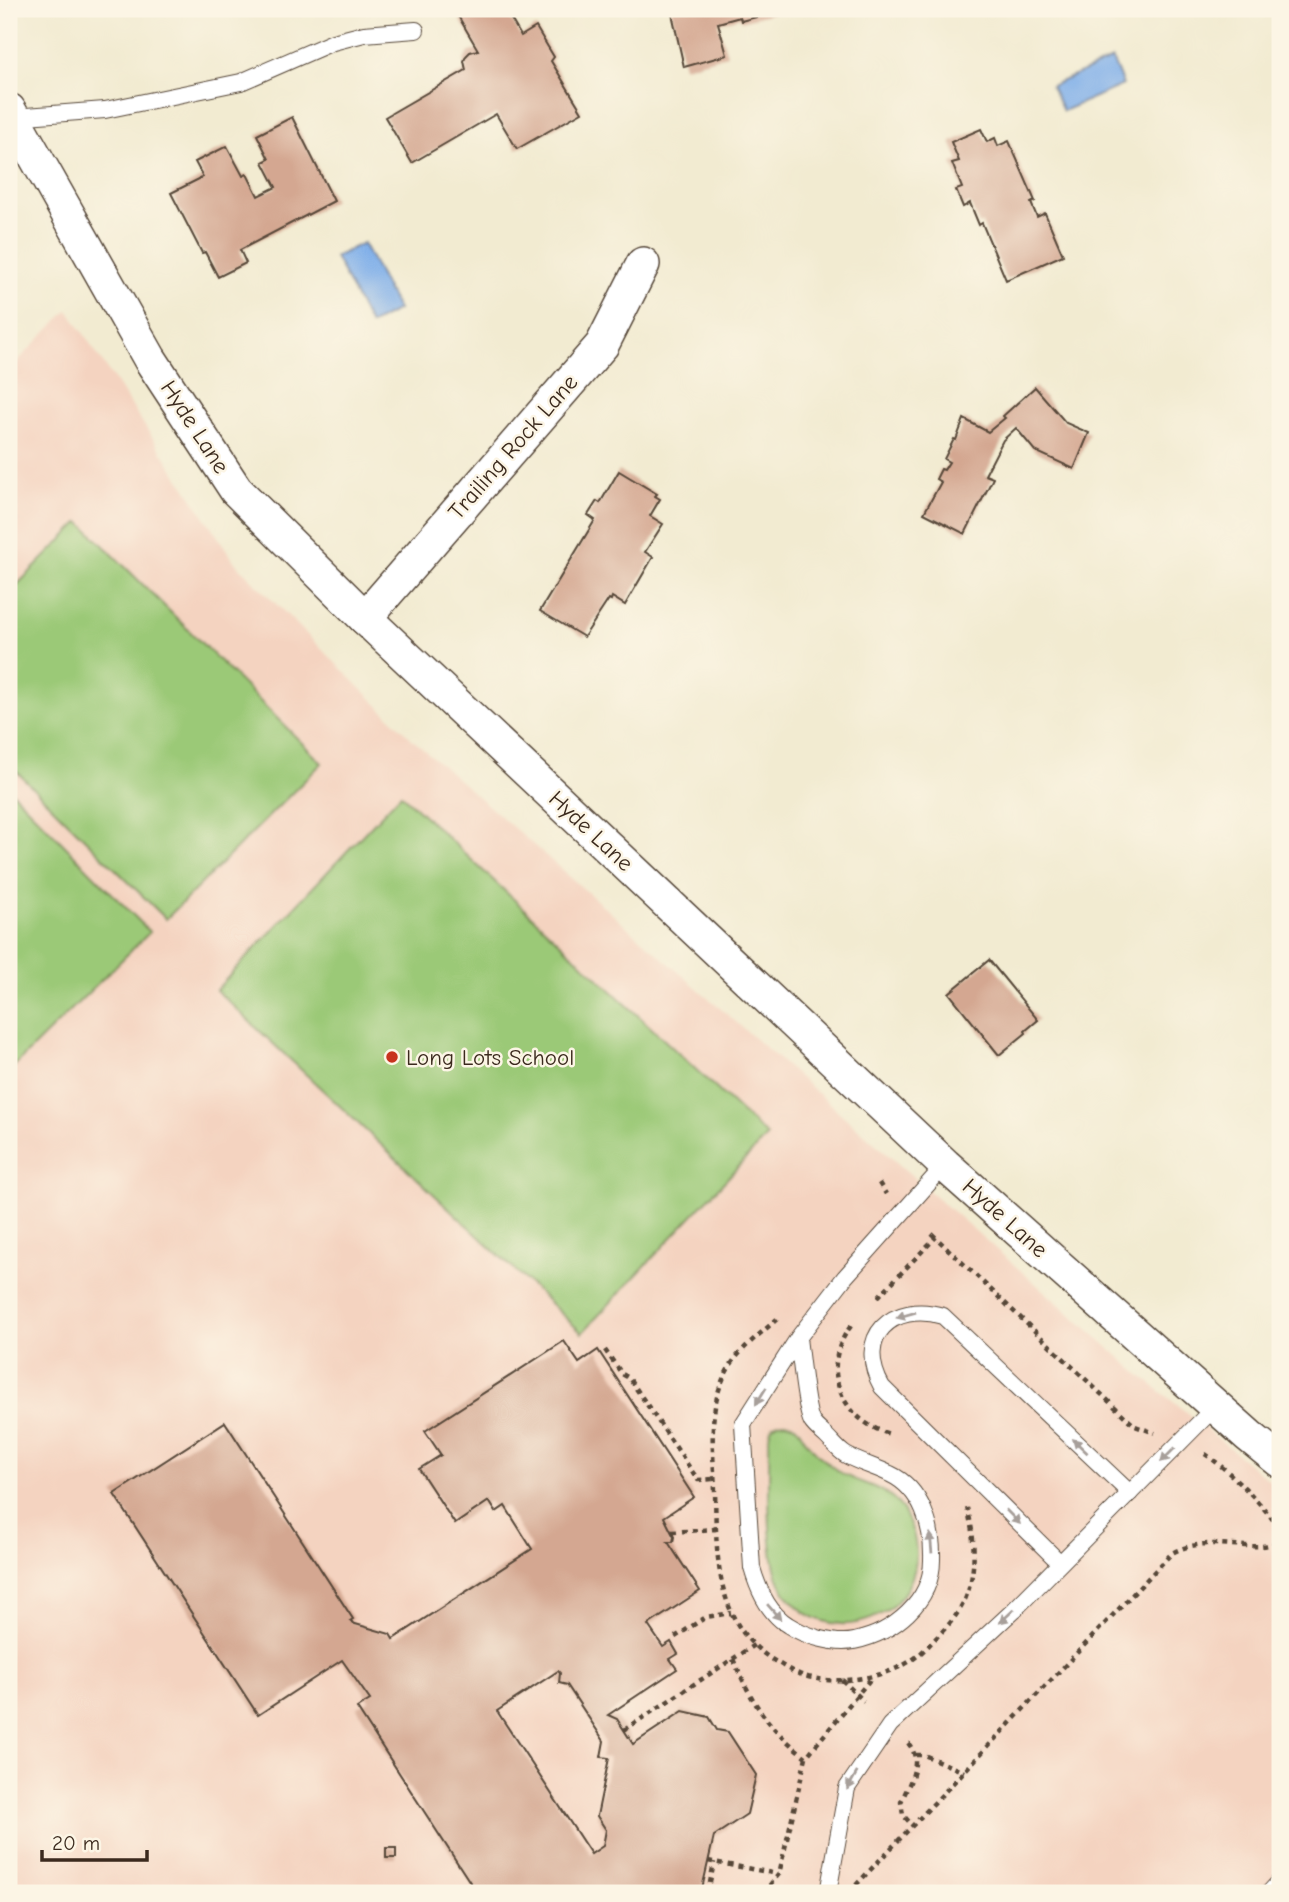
<svg xmlns="http://www.w3.org/2000/svg" width="1289" height="1902" font-family="'Comic Neue',sans-serif">
<style>
.built{fill:#f4d3c0}
.green{fill:#9bc977;stroke:#6b7a4a;stroke-width:2}
.water{fill:#7eaee9;stroke:#5c6c84;stroke-width:2}
.building{fill:#d4a791;fill-rule:evenodd}
.lines{fill:none;stroke-linecap:round;stroke-linejoin:round}
.lane-casing{stroke:#564739;stroke-width:18}
.street-casing{stroke:#564739;stroke-width:36}
.path{stroke:#564739;stroke-width:4.5;stroke-dasharray:5 5;stroke-linecap:butt}
.lane{stroke:#fff;stroke-width:16}
.street{stroke:#fff;stroke-width:33}
.oneway{fill:#a79f9a}
.poi-dot{fill:#c8321e;stroke:#fcf5e5;stroke-width:2.5}
.labels{text-anchor:middle;dominant-baseline:central;stroke-width:5;stroke-linejoin:round;paint-order:stroke}
.street-label{font-size:23px;fill:#3b2a1e;stroke:#fcf5e5}
.poi-label{font-size:23px;fill:#3b2a1e;stroke:#fcf5e5;text-anchor:start}
</style>
<rect width="100%" height="100%" fill="#fcf5e5"/>
<filter id="ink" filterUnits="userSpaceOnUse"><feTurbulence type="fractalNoise" baseFrequency=".0143" numOctaves="2"/><feDisplacementMap in="SourceGraphic" scale="14" xChannelSelector="R" yChannelSelector="G"/><feConvolveMatrix kernelMatrix="1 2 1 2 8 2 1 2 1" color-interpolation-filters="sRGB"/></filter>
<filter id="wash" filterUnits="userSpaceOnUse"><feTurbulence type="fractalNoise" baseFrequency=".00686" numOctaves="4" result="noise"/><feDisplacementMap in="SourceGraphic" scale="28" xChannelSelector="R" yChannelSelector="G"/><feGaussianBlur stdDeviation="1.57" result="paint"/><feColorMatrix in="noise" values="0 0 0 0 0 0 0 0 0 0 0 0 0 0 0 0 0 1.4 0 .05"/><feComposite in="paint" operator="in"/></filter>
<g filter="url(#wash)">
<rect width="100%" height="100%" fill="#f2ebd1"/>
<path class="built" d="M68,310L236,564L413,740L1139,1374L1280,1489V1893H9V370Z"/>
<g class="green">
<path d="M80,522L322,763L166,919L9,764V593Z"/>
<path d="M9,789L150,932L9,1071Z"/>
<path d="M401,794L767,1136L582,1333L216,990Z"/>
<path d="M784,1422C786,1422 793,1424 795,1425C799,1428 803,1437 807,1442C817,1454 829,1466 843,1474C859,1483 881,1487 895,1500C904,1509 909,1521 913,1532C936,1617 822,1661 781,1585C765,1557 770,1472 769,1437C770,1427 774,1423 784,1422Z"/>
</g>
<g class="water">
<path d="M1112,59L1123,85L1063,111L1051,86Z"/>
<path d="M363,243L398,310L370,325L335,257Z"/>
</g>
<g id="blocks">
<g class="building">
<path d="M454,9H505L521,36L536,27L554,57L551,61L582,112L517,149L496,114L412,163L385,117L466,70L464,61L466,56L470,52L478,50Z"/>
<path d="M671,9H775L776,12L741,21L740,17L718,23L727,55L684,67Z"/>
<path d="M292,117L334,201L240,250L246,263L218,277L205,252L202,253L171,193L203,177L195,162L227,146L243,176L247,174L258,196L276,187L263,162L269,159L257,135Z"/>
<path d="M981,129L987,142L995,138L998,146L1009,141L1035,201L1031,203L1037,217L1045,213L1063,255L1006,280L982,223L979,225L970,203L963,207L956,190L962,188L952,163L959,161L951,142Z"/>
<path d="M1035,387L1066,423L1089,433L1074,469L1035,451L1016,428L1003,440L985,475L993,478L965,534L924,513L941,482L936,479L941,469L944,470L949,462L944,459L954,439L956,440L964,419L988,432L1005,418L1003,416Z"/>
<path d="M619,471L657,494L655,496L660,499L650,516L663,524L645,552L653,557L625,605L612,597L611,600L609,599L584,637L540,611L595,520L588,515L597,501L600,503Z"/>
<path d="M989,960L1038,1020L1025,1031L1026,1033L999,1055L949,993Z"/>
<path d="M564,1341L579,1363L598,1350L694,1497L664,1517L674,1537L673,1542H668L700,1591L648,1625L663,1647L671,1642L678,1654L670,1659L677,1669L608,1715L617,1719L633,1744L683,1711L709,1717L717,1730L728,1732L756,1775L747,1814L714,1836L701,1893H477L357,1708L370,1700L342,1660L258,1715L114,1494L225,1422L353,1619L350,1621L352,1623L390,1634L393,1639L532,1549L505,1506L496,1512L489,1501L455,1524L419,1469L441,1455L425,1431ZM558,1671L560,1673L559,1683L567,1685L604,1741L601,1757L609,1758L597,1816L606,1830L603,1846L591,1854L497,1711Z"/>
<rect x="386" y="1848" width="10" height="10"/>
</g>
</g>
</g>
<g filter="url(#ink)">
<use href="#blocks" fill-opacity="0" stroke="#564739" stroke-width="2"/>
<g class="lines">
<defs>
<g id="lane">
<path d="M13,117L105,110L241,82L333,42L364,34L416,30"/>
<path d="M798,1338C800,1353 806,1413 812,1422C815,1427 822,1432 827,1437C833,1443 839,1451 846,1455C860,1463 876,1467 890,1474C922,1489 933,1527 932,1560C932,1602 893,1633 854,1641C834,1645 805,1636 788,1625C768,1613 758,1589 752,1568L743,1424L798,1338L845,1277L945,1165"/>
<path d="M1060,1563L882,1387C854,1337 892,1301 943,1316L1130,1493"/>
<path d="M828,1893L847,1788L890,1725L1014,1610L1216,1406"/>
<path d="M1269,1893L1280,1881"/>
</g>
<g id="street">
<path d="M9,110L150,359L236,490L365,618L945,1165L1249,1436L1280,1461"/>
<path d="M365,618L602,345L643,264"/>
</g>
</defs>
<use href="#lane" class="lane-casing"/>
<use href="#street" class="street-casing"/>
<g class="path">
<path d="M879,1183L886,1194"/>
<path d="M932,1234L1135,1426L1155,1433"/>
<path d="M878,1297L936,1237"/>
<path d="M777,1319C765,1330 750,1341 738,1355C705,1395 713,1443 715,1491C716,1530 715,1575 731,1611C740,1634 759,1653 780,1664C786,1668 793,1672 799,1674C831,1687 888,1679 916,1657C923,1652 929,1645 935,1639C947,1627 960,1613 966,1597C977,1569 975,1536 967,1508"/>
<path d="M851,1326C818,1368 842,1421 890,1434"/>
<path d="M605,1350L622,1374L629,1378L698,1480L714,1479"/>
<path d="M1205,1454C1228,1469 1266,1507 1280,1530"/>
<path d="M672,1532L716,1529"/>
<path d="M675,1637L706,1617L731,1613"/>
<path d="M733,1659C753,1704 766,1726 806,1757"/>
<path d="M842,1680L864,1701"/>
<path d="M624,1730L754,1645"/>
<path d="M908,1743C924,1761 909,1783 901,1802L903,1815L913,1826"/>
<path d="M916,1755H924L964,1772"/>
<path d="M708,1861L778,1874"/>
<path d="M856,1885L1172,1553C1211,1532 1253,1556 1280,1541"/>
<path d="M708,1893L714,1862"/>
<path d="M763,1893L779,1874L806,1757L873,1676"/>
</g>
<use href="#lane" class="lane"/>
<use href="#street" class="street"/>
</g>
<defs><path id="oneway-solid" d="M-6-.8H1V-3.2L6.5 0L1 3.2V.8H-6Z" transform="scale(1.75)"/></defs>
<g class="oneway">
<use href="#oneway-solid" transform="translate(906 1315) rotate(164)"/>
<use href="#oneway-solid" transform="translate(761 1396) rotate(122)"/>
<use href="#oneway-solid" transform="translate(1080 1446) rotate(-136)"/>
<use href="#oneway-solid" transform="translate(1168 1455) rotate(135)"/>
<use href="#oneway-solid" transform="translate(1013 1517) rotate(45)"/>
<use href="#oneway-solid" transform="translate(931 1543) rotate(-95)"/>
<use href="#oneway-solid" transform="translate(774 1612) rotate(49)"/>
<use href="#oneway-solid" transform="translate(1007 1616) rotate(137)"/>
<use href="#oneway-solid" transform="translate(852 1781) rotate(120)"/>
</g>
</g>
<circle class="poi-dot" cx="392" cy="1057" r="7"/>
<g class="labels">
<g class="street-label">
<text transform="translate(195 427) rotate(57)">Hyde Lane</text>
<text transform="translate(513 447) rotate(-49)">Trailing Rock Lane</text>
<text transform="translate(591 831) rotate(43)">Hyde Lane</text>
<text transform="translate(1005 1218) rotate(42)">Hyde Lane</text>
</g>
<g class="poi-label">
<text x="406" y="1057">Long Lots School</text>
</g>
</g>
<rect width="1289" height="1902" fill="none" stroke="#fcf5e5" stroke-width="35"/>
<path d="M42 1850v10h105v-10" fill="none" stroke="#3b2a1e" stroke-width="3.5"/>
<text x="52" y="1850" font-size="21" fill="#3b2a1e" stroke="#fcf5e5" stroke-width="5" paint-order="stroke">20 m</text>
</svg>
